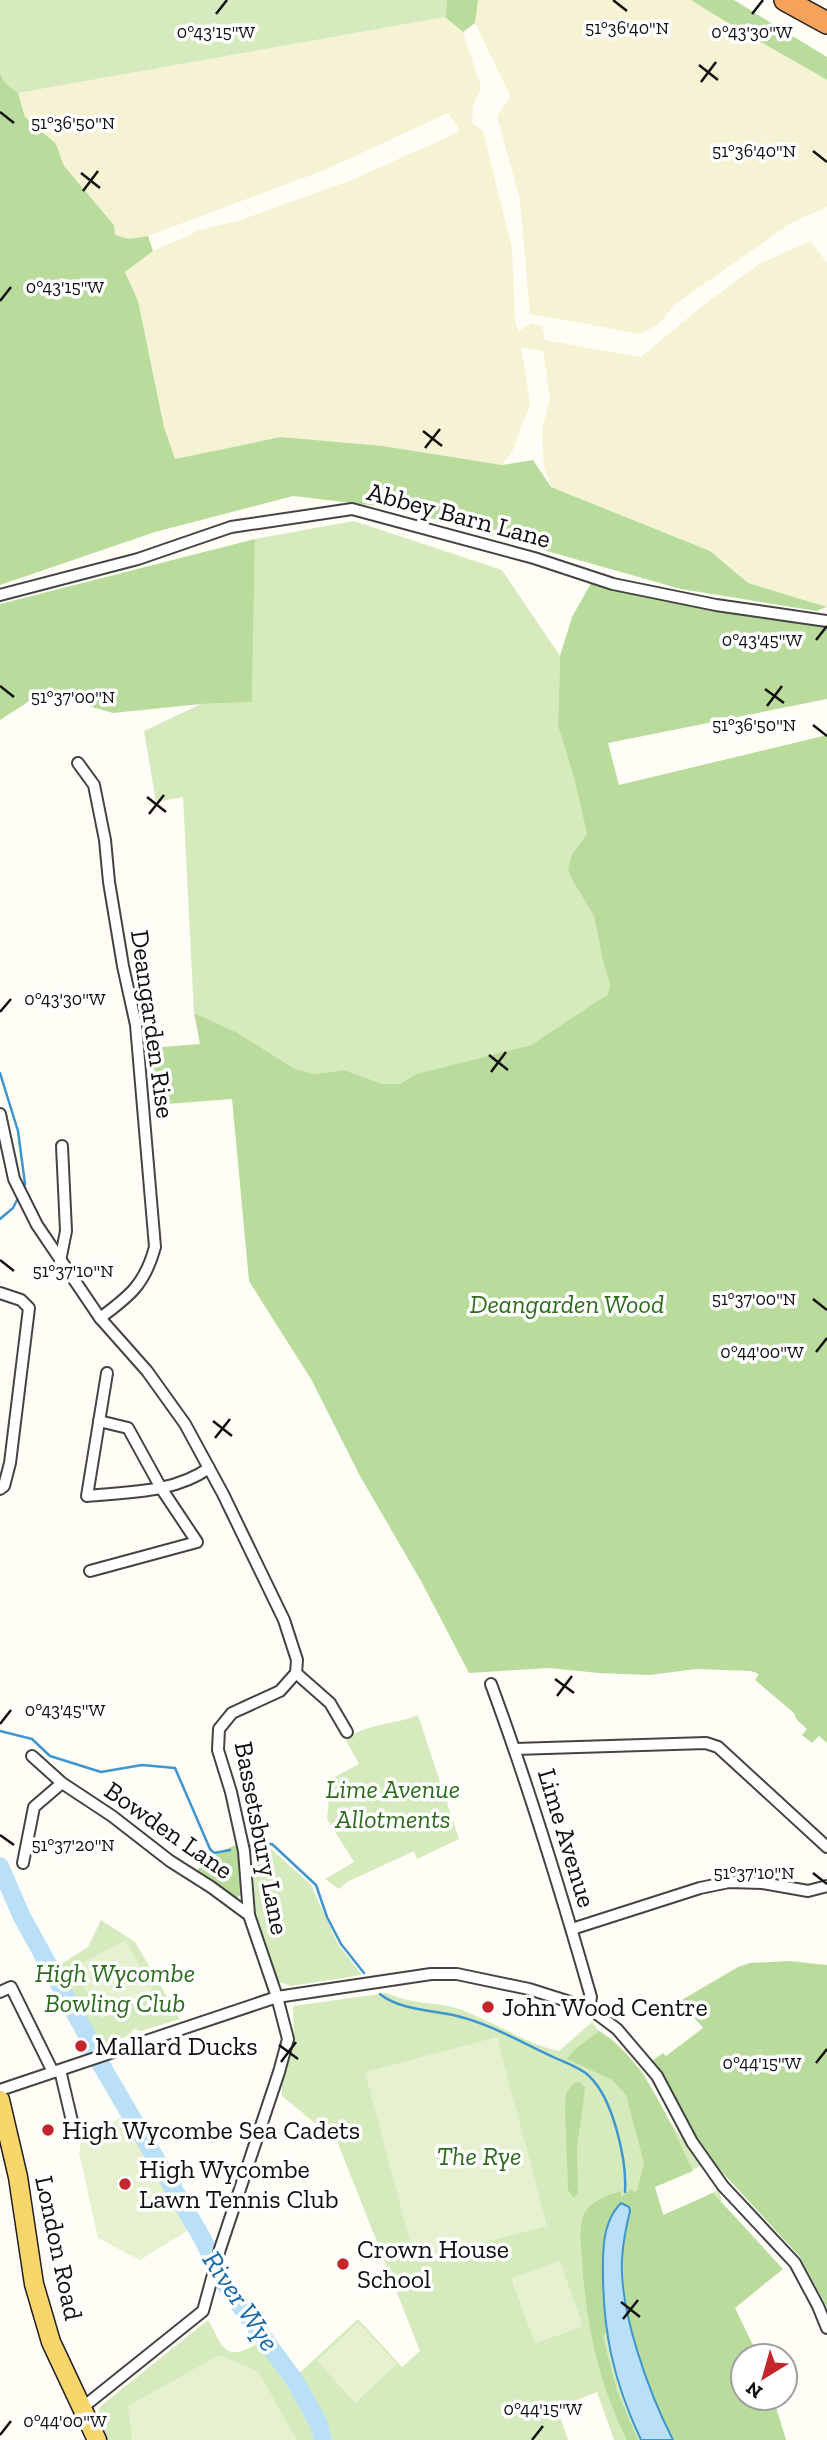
<svg xmlns="http://www.w3.org/2000/svg" width="827" height="2440" font-family="'Zilla Slab',serif">
<style>
.farmland{fill:#f6f3d4}
.green{fill:#d5ebbd;fill-rule:evenodd}
.forest{fill:#b9dc9c}
.pitch{fill:#e6f2cf}
.water{fill:#b9e0f7;stroke:#3f96cf;stroke-width:2}
.lines{fill:none;stroke-linecap:round;stroke-linejoin:round}
.stream{stroke:#3f96cf;stroke-width:2.5}
.river{stroke:#b9e0f7;stroke-width:18}
.minor-casing{stroke:#444;stroke-width:14}
.primary-casing{stroke:#222;stroke-width:21}
.motorway-casing{stroke:#222;stroke-width:24}
.minor{stroke:#fff;stroke-width:10}
.primary{stroke:#f9d66b;stroke-width:18}
.motorway{stroke:#f5a25d;stroke-width:21}
.ticks{fill:none;stroke:#111;stroke-width:2.5}
.poi-dot{fill:#c4262e;stroke:#fff;stroke-width:2.5}
.labels{text-anchor:middle;dominant-baseline:central;stroke-width:7;stroke-linejoin:round;paint-order:stroke}
.street-label{font-size:26px;fill:#111;stroke:#fff}
.park-label{font-size:26px;font-style:italic;fill:#2f6b1f;stroke:#fff}
.poi-label{font-size:26px;fill:#111;stroke:#fff;text-anchor:start}
.water-label{font-size:28px;font-style:italic;fill:#1768a6;stroke:#fff}
.ticks-label{font-size:18px;text-anchor:middle;fill:#111;stroke:#fff;stroke-width:7;stroke-linejoin:round;paint-order:stroke}
</style>
<rect width="100%" height="100%" fill="#fffdf5"/>
<g class="farmland">
<path d="M478,0H691L723,21L780,51L827,80V207L791,223L674,305L660,323L641,334L530,314L520,200L497,116L511,97L475,23Z"/>
<path d="M445,17L463,32L481,87L473,106L472,123L483,131L512,248L515,318L518,332L531,323L542,326L545,340L641,357L701,307L759,264L811,241L827,263V607L748,583L710,551L551,487L544,468L542,429L550,399L543,351L521,347L530,404L513,450L502,465L383,446L281,437L175,459L164,427L138,301L125,271L153,251L200,230L241,220L349,181L448,137L460,130L448,113L327,169L148,236L129,239L115,235L114,225L64,166L56,144L25,117L18,93Z"/>
</g>
<g class="green">
<path d="M0,0H447L445,17L18,93L5,83L0,73Z"/>
<path d="M354,521L502,570L560,656L558,726L574,778L587,834L572,854L574,883L594,916L603,962L610,984L608,994L531,1045L416,1074L400,1084H383L344,1070L314,1074L295,1069L236,1032L194,1013L183,797L156,802L144,731L201,704L252,702L255,539Z"/>
<path d="M418,1715L459,1839L417,1859L414,1851L347,1882L339,1889L325,1879L354,1862L327,1819L331,1779L359,1764L346,1740C365,1723 396,1725 418,1715Z"/>
<path d="M269,1847L311,1885L338,1944L362,1975L291,1986L277,1981L266,1956L255,1915L253,1849Z"/>
<path d="M101,1920L135,1942L180,2019L141,2031L134,2029L128,2036L102,2045L55,1968L88,1947Z"/>
<path d="M387,1993C411,2005 438,2001 462,2010C494,2022 526,2044 559,2051L592,2022L599,2031L612,2039L642,2071L666,2116L701,2166L654,2187L664,2216L718,2190L720,2192L735,2308L758,2356H743V2398H773L786,2440H673L625,2232L630,2211L624,2203L628,2411L641,2440H614L597,2392L557,2408L568,2440H329L317,2408L296,2376L358,2319L402,2367L420,2351L337,2141L282,2096C279,2081 290,2062 292,2046C295,2033 293,2019 293,2006ZM512,2279L583,2326L535,2343Z"/>
<path d="M208,2320C224,2348 224,2363 258,2343L303,2405L317,2440H107C100,2427 92,2418 102,2405Z"/>
</g>
<g class="forest">
<path d="M447,0H478L475,23L463,32L445,17Z"/>
<path d="M691,0H734L827,57V80C782,53 735,29 691,0Z"/>
<path d="M0,73L5,83L18,93L25,117L56,144L64,166L114,225L115,235L129,239L148,236L153,251L125,272L138,301L164,427L175,459L281,437L383,446L502,465L533,460L551,487L710,551L748,583L827,607L816,611L681,589L395,508L293,496L155,532L0,585Z"/>
<path d="M255,539L252,702L201,704L113,713L42,693L0,720V604Z"/>
<path d="M595,576L827,625V699L608,743L619,785L827,735V1743L819,1736L812,1743L802,1735L807,1729L797,1720L794,1713L755,1680L759,1674L751,1671L696,1669L650,1675L598,1673L550,1668L469,1673L421,1581L360,1476L311,1379L249,1281L232,1099L154,1105L149,1048L200,1044L194,1013L236,1032L295,1069L314,1074L344,1070L383,1084H400L416,1074L531,1045L608,994L610,984L603,962L594,916L574,883L568,870L572,854L587,834L574,778L558,726L560,656L572,617Z"/>
<path d="M239,1843L243,1894L234,1899L194,1873L213,1856Z"/>
<path d="M789,1961L827,1965V2307L800,2257L711,2160L649,2063L663,2053L666,2056L703,2028L680,2001L738,1967L750,1963Z"/>
<path d="M599,2031C647,2061 669,2122 693,2171L655,2187L663,2215L713,2193L783,2269L735,2308L758,2356H743V2398H773L786,2440H673C650,2390 619,2314 622,2259C623,2243 626,2227 630,2211L603,2250L602,2289L606,2332L603,2337L617,2391L638,2440H627C597,2378 587,2328 582,2260C581,2245 578,2225 585,2212C592,2200 609,2195 621,2191V2197L631,2189L633,2192L637,2191L644,2163L626,2095L612,2080L567,2059L574,2050Z"/>
<path d="M580,2082L585,2088L577,2149L578,2193L574,2198L568,2190L565,2107L566,2093L574,2083Z"/>
</g>
<g class="pitch">
<path d="M126,1940L153,1991L101,2019L74,1967Z"/>
<path d="M497,2037L547,2226L415,2261L365,2072Z"/>
<path d="M123,2116L192,2228L140,2260L98,2238L79,2153L81,2142Z"/>
<path d="M560,2261L583,2326L535,2343L512,2278Z"/>
<path d="M358,2322L397,2364L355,2403L317,2361Z"/>
<path d="M219,2355L258,2371L297,2440H132L128,2406Z"/>
</g>
<path class="water" d="M621,2203L629,2207L630,2211C626,2227 623,2243 622,2259C619,2311 649,2393 673,2440H641C613,2380 602,2330 603,2263C603,2242 605,2219 621,2203Z"/>
<g class="lines">
<g class="stream">
<path d="M0,1073L18,1131L25,1184L23,1189"/>
<path d="M0,1219L13,1208L18,1198"/>
<path d="M0,1731L32,1739L50,1756L101,1772L142,1765L175,1768L210,1849L214,1853L230,1850"/>
<path d="M248,1846L272,1844L316,1885L327,1917L341,1944L364,1973"/>
<path d="M380,1994C399,2010 433,2010 457,2016C490,2024 521,2042 551,2056C563,2062 580,2067 589,2076C613,2098 627,2160 625,2192"/>
</g>
<path class="river" d="M0,1866L21,1915L88,2037L89,2044L201,2236L228,2289L295,2381L319,2424L323,2440"/>
<defs>
<g id="minor">
<path d="M0,595L138,559L231,527L352,509L534,558L613,584L716,605L827,621"/>
<path d="M78,763L94,785L105,840L109,882L123,966L136,1025L155,1247C145,1284 130,1296 100,1318"/>
<path d="M0,1114L14,1179L37,1225L100,1318L147,1371L185,1424L223,1494L284,1620L297,1660L296,1673L280,1691L232,1713L219,1729L218,1750L231,1792L244,1851L249,1915L277,1997L288,2039L279,2072L220,2249L203,2311L82,2408"/>
<path d="M60,1261L66,1231L62,1146"/>
<path d="M0,1293L21,1300L29,1308L10,1463L4,1486L0,1489"/>
<path d="M107,1373L87,1496C128,1492 174,1493 209,1468"/>
<path d="M90,1571L197,1542L161,1488L128,1428L99,1421"/>
<path d="M296,1673L330,1703L347,1732"/>
<path d="M491,1684C529,1787 561,1892 591,1997L589,2008"/>
<path d="M515,1749L706,1743L718,1747L827,1847"/>
<path d="M32,1756L62,1783L112,1816L170,1861L211,1887L249,1915"/>
<path d="M23,1863L34,1807L62,1783"/>
<path d="M572,1929L700,1888L729,1882L762,1883L808,1891L827,1886"/>
<path d="M0,1992L11,1987L53,2072"/>
<path d="M60,2070L75,2134"/>
<path d="M0,2090L277,1997L431,1974H457L529,1989L589,2008L617,2029L657,2076L692,2142L723,2186L795,2263L818,2306L827,2328"/>
</g>
<path id="primary" d="M0,2100L18,2177L34,2284L51,2342L97,2440"/>
<path id="motorway" d="M785,0L827,23"/>
</defs>
<use href="#minor" class="minor-casing"/>
<use href="#primary" class="primary-casing"/>
<use href="#motorway" class="motorway-casing"/>
<use href="#minor" class="minor"/>
<use href="#primary" class="primary"/>
<use href="#motorway" class="motorway"/>
</g>
<path class="ticks" d="M613,0L627,11M216,14L227,0M752,14L763,0M699,65L718,80M701,82L716,62M0,112L14,123M813,151L827,162M81,173L100,188M83,191L98,171M0,301L11,287M423,431L442,446M425,448L440,429M816,640L827,626M0,686L14,697M765,689L784,703M767,706L782,686M813,725L827,736M147,797L166,812M149,814L164,795M0,1012L11,999M489,1055L508,1070M491,1072L506,1052M0,1260L14,1271M813,1299L827,1310M816,1352L827,1338M213,1421L232,1436M215,1438L230,1419M555,1679L574,1693M557,1696L572,1676M0,1724L11,1710M0,1835L14,1845M813,1873L827,1884M279,2045L298,2059M281,2062L296,2042M816,2063L827,2049M621,2302L640,2317M623,2319L638,2300M0,2435L11,2421M532,2440L543,2426"/>
<g class="poi-dot">
<circle cx="488" cy="2007" r="7"/>
<circle cx="81" cy="2046" r="7"/>
<circle cx="48" cy="2130" r="7"/>
<circle cx="125" cy="2184" r="7"/>
<circle cx="343" cy="2264" r="7"/>
</g>
<g class="labels">
<g class="street-label">
<text transform="translate(459 515) rotate(15)">Abbey Barn Lane</text>
<text transform="translate(153 1024) rotate(82)">Deangarden Rise</text>
<text transform="translate(169 1830) rotate(35)">Bowden Lane</text>
<text transform="translate(262 1838) rotate(79)">Bassetsbury Lane</text>
<text transform="translate(567 1838) rotate(73)">Lime Avenue</text>
<text transform="translate(59 2248) rotate(78)">London Road</text>
</g>
<g class="park-label">
<text x="567" y="1304">Deangarden Wood</text>
<text x="393" y="1789">Lime Avenue<tspan x="393" dy="30">Allotments</tspan></text>
<text x="115" y="1973">High Wycombe<tspan x="115" dy="30">Bowling Club</tspan></text>
<text x="479" y="2156">The Rye</text>
</g>
<g class="poi-label">
<text x="502" y="2007">John Wood Centre</text>
<text x="95" y="2046">Mallard Ducks</text>
<text x="62" y="2130">High Wycombe Sea Cadets</text>
<text x="139" y="2169">High Wycombe<tspan x="139" dy="30">Lawn Tennis Club</tspan></text>
<text x="357" y="2249">Crown House<tspan x="357" dy="30">School</tspan></text>
</g>
<g class="water-label">
<text transform="translate(241 2301) rotate(56)">River Wye</text>
</g>
</g>
<g class="ticks-label">
<text x="627" y="34">51°36'40"N</text>
<text x="216" y="38">0°43'15"W</text>
<text x="752" y="38">0°43'30"W</text>
<text x="73" y="129">51°36'50"N</text>
<text x="754" y="157">51°36'40"N</text>
<text x="65" y="293">0°43'15"W</text>
<text x="762" y="646">0°43'45"W</text>
<text x="73" y="703">51°37'00"N</text>
<text x="754" y="731">51°36'50"N</text>
<text x="65" y="1005">0°43'30"W</text>
<text x="73" y="1277">51°37'10"N</text>
<text x="754" y="1305">51°37'00"N</text>
<text x="762" y="1358">0°44'00"W</text>
<text x="65" y="1716">0°43'45"W</text>
<text x="73" y="1851">51°37'20"N</text>
<text x="754" y="1879">51°37'10"N</text>
<text x="762" y="2069">0°44'15"W</text>
<text x="543" y="2415">0°44'15"W</text>
<text x="65" y="2427">0°44'00"W</text>
</g>
<g transform="translate(764 2377) rotate(217)"><circle r="33" fill="#ffffff" stroke="#a0a0a0" stroke-width="2"/>
<path d="M0-5L12 26L0 18L-12 26Z" fill="#c4262e"/>
<text y="-10" font-size="19" font-weight="bold" text-anchor="middle" fill="#111111">N</text>
</g>
</svg>
